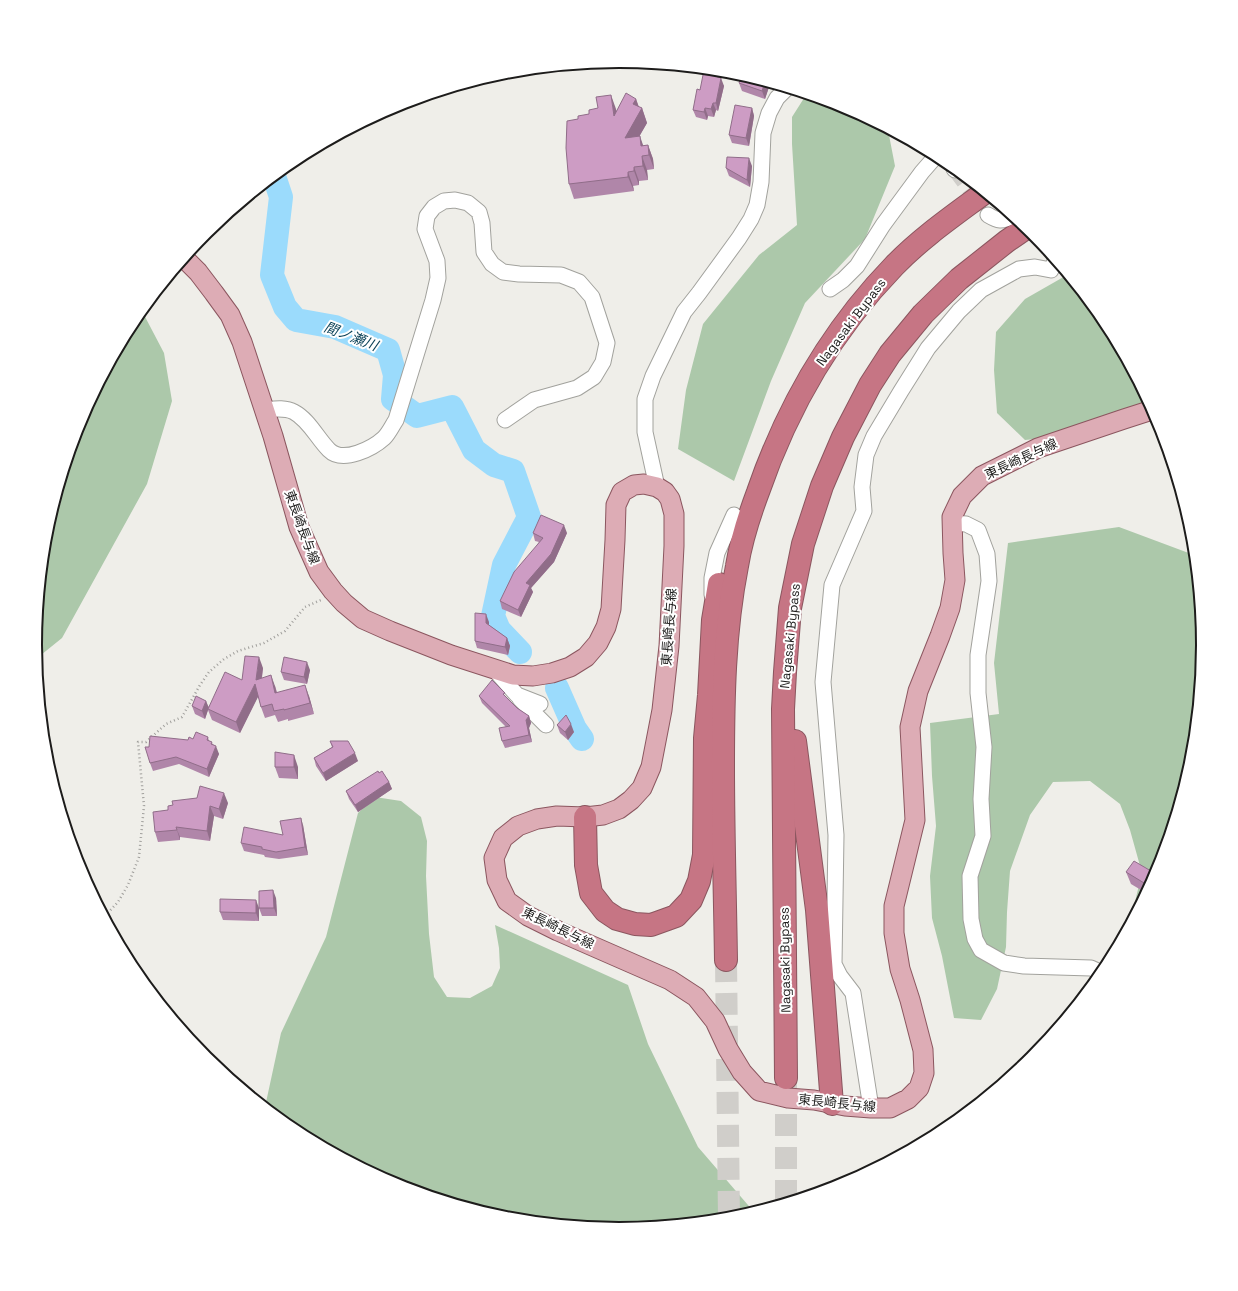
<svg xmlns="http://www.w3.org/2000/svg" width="1238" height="1291" font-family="'Space Grotesk','Noto Sans JP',sans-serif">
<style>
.green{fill:#acc8aa}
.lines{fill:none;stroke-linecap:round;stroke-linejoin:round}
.river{stroke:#9bdbfc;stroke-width:24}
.minor-tunnel{stroke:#d0ceca;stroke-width:15;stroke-dasharray:15 8;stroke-linecap:butt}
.highway-tunnel{stroke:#d0ceca;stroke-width:22;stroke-dasharray:22 11;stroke-linecap:butt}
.minor-casing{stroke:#a2a29d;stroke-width:17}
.major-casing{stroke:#8b565f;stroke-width:21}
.highway-casing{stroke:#8b565f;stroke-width:24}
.path{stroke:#a09f9c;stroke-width:2.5;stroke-dasharray:1 3;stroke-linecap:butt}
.minor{stroke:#fff;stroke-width:15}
.major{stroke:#ddacb5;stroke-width:19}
.highway{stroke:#c67584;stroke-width:22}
.wall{fill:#b086a9}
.shaded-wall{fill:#906d89}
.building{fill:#cd9cc4;stroke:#906d89}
.labels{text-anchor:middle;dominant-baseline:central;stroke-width:4;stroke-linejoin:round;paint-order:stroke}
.street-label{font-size:13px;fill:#1d1c1b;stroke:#fff}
.water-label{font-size:14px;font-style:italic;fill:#073f55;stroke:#fff}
.rim{fill:none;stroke:#1d1c1b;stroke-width:2}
</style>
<rect width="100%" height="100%" fill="#efeee9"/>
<g class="green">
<path d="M806,95L843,106L888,130L895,166L865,239L805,303L771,381L734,481L678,449L686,390L703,324L759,255L797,225L792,144V117Z"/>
<path d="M1067,275L1105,321L1159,423L1155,421L1111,423L1065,436L1025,440L997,413L994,370L996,332L1025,299Z"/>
<path d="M142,311L164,353L172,401L147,484L62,638L36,659L35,645L45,541L51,530L61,502L58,492L80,422L134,321Z"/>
<path d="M1119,527L1194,555L1203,646L1192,760L1158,869L1130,922L1142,873L1130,830L1120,804L1090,781L1053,782L1030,815L1010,871L1007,912L1006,947L997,989L981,1020L954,1018L942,956L932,918L930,876L936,826L932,776L930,723L999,714L994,663L1008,543Z"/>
<path d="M375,797L401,801L421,817L427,841L426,876L429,934L434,977L447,997L470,998L492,986L500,968L499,948L495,925L628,985L648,1044L698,1147L754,1212L733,1218L619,1229L505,1218L395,1185L294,1131L265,1107L281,1033L326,937L358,813Z"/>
</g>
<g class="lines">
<g class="river">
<path d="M274,176L281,197L272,275L285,307L296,320L335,327L388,350L395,375L393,399L417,416L452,407L474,450L494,465L513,471L529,517L504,565L493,616L499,630L520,652"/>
<path d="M557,688L575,729L582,739"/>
</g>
<path class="minor-tunnel" d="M955,170L982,207"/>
<g class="highway-tunnel">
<path d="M726,960L729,1219"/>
<path d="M786,1202V1078"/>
</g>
<defs>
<g id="minor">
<path d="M954,169L955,170"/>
<path d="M988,215C998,221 1002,222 1012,216"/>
<path d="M830,289L843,280L857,266L883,225L922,172L936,156"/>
<path d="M264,410C274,409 285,407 294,412C309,420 317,438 329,450C343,464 373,448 384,438C389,433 392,426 396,420L433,300L438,278L437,261L425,229L427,216L434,207L444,201L455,200L468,203L479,212L482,223L484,252L492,264L503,272L519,274L561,275L579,282L592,297L607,343L603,362L594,377L577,388L534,400L505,420"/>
<path d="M657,487L645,432V399L653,376L684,312L699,293L739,238L751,219L757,205L761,182L763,133L769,113L777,98L786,89"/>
<path d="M952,523L966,524L978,530L987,554L989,581L978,655V693L984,747L981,799L983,836L970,876L971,919L975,939L981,950L1004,963L1024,966L1091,968L1102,973"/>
<path d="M712,595V578L717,553L734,515"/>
<path d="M495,670L517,695L540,704"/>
<path d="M520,699L546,725"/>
<path d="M871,1108L853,993L840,976L834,964L836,835L823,682L832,585L864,511L862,487L866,455L874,436L901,391L928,348L959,311L981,290L1019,269L1035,267L1051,270L1055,261"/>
</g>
<path id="major" d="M185,259L198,272L214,293L230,315L242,342L273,436L299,527L319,572L333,591L344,603L363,619L390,631L451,655L513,675L533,676L552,673L570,667L586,657L598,643L606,627L611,609L615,540L616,505L622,492L634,485L644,484L657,487L665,492L670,499L674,514V546L669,646L662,710L651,767L642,788L631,800L619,809L603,815L585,817L557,816L537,819L518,826L503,838L494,858L497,880L507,901L528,916L558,931L670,980L696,997L715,1021L728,1049L742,1072L759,1091L788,1098L814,1100L845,1106L871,1108H890L908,1099L919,1088L924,1073L923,1050L910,1000L900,969L894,933V906L915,820L910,727L918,691L940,636L950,608L955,580L953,553L952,517L962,496L982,476L1038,448L1124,419L1152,410"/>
<g id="highway">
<path d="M795,741L817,910L832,1104"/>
<path d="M585,817L586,865L591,893L605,911L617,919L635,924L651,925L676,916L691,900L699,881L704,855L705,738L709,695L713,620L719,584"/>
<path d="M726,960C725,895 723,831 723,767C723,699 724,632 737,566C741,541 749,516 758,492C787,408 832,330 894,266C921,238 953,216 984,193"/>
<path d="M786,1078L783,709L785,672L790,608L803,544L822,486L843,437L870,385L890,354L923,314L959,279L1007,241L1026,228"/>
</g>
</defs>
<use href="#minor" class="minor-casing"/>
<use href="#major" class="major-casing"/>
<use href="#highway" class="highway-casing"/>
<path class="path" d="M105,916L118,902L128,885L139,857L144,806L138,742H146L166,724L182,717L200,685L209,672L224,659L238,651L264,643L285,631L305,607L321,600"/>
<use href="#minor" class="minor"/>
<use href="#major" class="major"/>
<use href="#highway" class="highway"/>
</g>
<g class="wall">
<path d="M716,73L717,77L724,86L718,111L716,110L714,117L708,116L707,120L696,117L693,110L700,90Z"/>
<path d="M742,75L770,84L765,99L742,91L739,83Z"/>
<path d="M636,99L639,107L642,108L647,123L639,136L643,146L648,145L653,159L654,169L647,170L648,180L639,181V185L633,186L634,191L574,199L569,184L578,119L589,114L616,109V111Z"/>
<path d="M752,108L754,116L749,146L732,143L729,135Z"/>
<path d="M752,166L750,187L729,176L726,168Z"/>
<path d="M533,533H567L554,562L531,588L533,592L521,617L502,609L500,601L539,542L535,541Z"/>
<path d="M489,622V625L507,638L510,646L508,655L477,648L475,641Z"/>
<path d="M263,668L262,678L275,686L277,692L309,696L314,714L288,721V719L278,722L275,715L265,718L261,707L258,696L240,733L212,720L208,710L205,719L195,714L192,706L206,701L208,707L242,680Z"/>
<path d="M310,670L307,684L284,680L281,672Z"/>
<path d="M479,696L507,698L517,708L529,716L531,723L529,728L532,742L505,748L502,741L506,727L482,703Z"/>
<path d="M557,725L574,732L568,740L560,733Z"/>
<path d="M208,737L209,741L213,744L219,754L209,777L179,764L153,771L150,763L149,747L193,739Z"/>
<path d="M330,741L358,761L326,781L316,766L314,758L332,747Z"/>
<path d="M275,767H298V779L279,778Z"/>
<path d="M379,773L389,782L392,789L358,812L349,799L346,791Z"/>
<path d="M228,803L223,819L214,816L210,841L180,837V840L158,842L155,832L168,810L173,805Z"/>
<path d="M303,825L308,855L279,859L265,857L264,855L244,851L241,843L283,835Z"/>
<path d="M1126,872L1156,874L1146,893L1131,884Z"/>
<path d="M276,898L277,916H262L259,908Z"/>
<path d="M259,908V921L223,920L220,912Z"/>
</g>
<g class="shaded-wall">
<path d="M721,78L724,86L718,111L716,103Z"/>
<path d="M765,82L770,84L765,99L762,91Z"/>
<path d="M611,95L616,109L619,130L614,116Z"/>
<path d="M636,99L640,111L642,108L647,123L630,153L625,138L633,104Z"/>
<path d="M713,103L716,110L714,117L711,109Z"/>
<path d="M705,108L708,116L707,120L704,112Z"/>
<path d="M752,108L754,116L749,146L746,138Z"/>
<path d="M640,136L645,151L641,146Z"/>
<path d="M648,145L653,159L654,169L649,155Z"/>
<path d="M642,156L647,170L648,180L643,166Z"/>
<path d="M749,158L752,166L750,187L747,180Z"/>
<path d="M634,167L639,181V185L634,171Z"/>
<path d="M628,172L633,186L634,191L628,177Z"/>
<path d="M564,525L567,533L554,562L531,588L533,592L521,617L518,610L526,583Z"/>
<path d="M486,614L489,622V630L486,623Z"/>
<path d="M507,638L510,646L508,655L505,647Z"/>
<path d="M259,657L263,668L260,690L256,680Z"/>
<path d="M307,662L310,670L307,684L304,677Z"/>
<path d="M271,675L275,686L279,704L275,693Z"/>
<path d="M255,684L259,695L240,733L236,722Z"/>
<path d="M305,685L309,696L314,714L310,703Z"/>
<path d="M206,701L209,708L208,709V710L205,719L202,711Z"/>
<path d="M529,716L531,723L529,728L532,742L529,735L526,720Z"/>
<path d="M571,724L574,732L568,740L565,732Z"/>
<path d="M216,746L219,754L209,777L207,769Z"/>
<path d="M355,753L358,761L326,781L323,773Z"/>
<path d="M294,755L298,767V779L294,767Z"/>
<path d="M389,782L392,789L358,812L355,805Z"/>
<path d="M224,793L228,803L223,819L219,809Z"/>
<path d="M210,806L214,816L210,841L207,831Z"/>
<path d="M301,818L303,825L308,855L305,847Z"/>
<path d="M176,827L180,837V840L177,830Z"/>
<path d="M273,890L276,898L277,916L274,908Z"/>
<path d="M256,900L259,908V921L256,913Z"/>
</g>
<g class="building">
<path d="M704,70L716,73L715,76L721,78L716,103H713L711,109L705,108L704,112L693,110L697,89L700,90Z"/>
<path d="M742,75L765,82L762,91L739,83Z"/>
<path d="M626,93L636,99L633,104L642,108L625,138L640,136L641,146L648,145L649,155L642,156L643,166L634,167V171L628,172V177L569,184L566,148L567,121L578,119V116L589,114V110L598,108L596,97L611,95L614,116Z"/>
<path d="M735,105L752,108L746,138L729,135Z"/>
<path d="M727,157L749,158L747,180L726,168Z"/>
<path d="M541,515L564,525L551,554L526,583L530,585L518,610L500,601L514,572L543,538L533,533Z"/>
<path d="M475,613L486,614V623L507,638L505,647L475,641Z"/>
<path d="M245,656L259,657L256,680L271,675L275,693L305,685L310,703L284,710V709L274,711L272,704L261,707L255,684L236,722L208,709L225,672L242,680Z"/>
<path d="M284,657L307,662L304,677L281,672Z"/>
<path d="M492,680L505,693L503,694L517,708L529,716L526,720L529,735L502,741L499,728L510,726L479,696Z"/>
<path d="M196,696L206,701L202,711L192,706Z"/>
<path d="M566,715L571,724L565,732L557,725Z"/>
<path d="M196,732L208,737L207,740L212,742L211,744L216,746L207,769L176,757L150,763L145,747H149L150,736L188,740L189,737L193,739Z"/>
<path d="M330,741H348L355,753L323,773L314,758L333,747Z"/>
<path d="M275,752L294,755V767H275Z"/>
<path d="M378,771L379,773L382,771L389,782L355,805L346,791Z"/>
<path d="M200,786L224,793L219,809L210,806L207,831L176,827L177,830L155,832L153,812L168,810V806L173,805L172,801L197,798Z"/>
<path d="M301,818L305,847L276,852L262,849V847L241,843L244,827L283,835L280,821Z"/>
<path d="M1134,861L1156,874L1149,886L1126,872Z"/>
<path d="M273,890L274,908H259V891Z"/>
<path d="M220,899L256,900V913L220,912Z"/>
</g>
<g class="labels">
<g class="street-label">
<text transform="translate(851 322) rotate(-53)">Nagasaki Bypass</text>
<text transform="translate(1021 459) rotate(-25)">東長崎長与線</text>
<text transform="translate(302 527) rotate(70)">東長崎長与線</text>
<text transform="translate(669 627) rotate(-86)">東長崎長与線</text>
<text transform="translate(790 636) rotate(-84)">Nagasaki Bypass</text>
<text transform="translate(558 928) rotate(26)">東長崎長与線</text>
<text transform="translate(785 960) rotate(-91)">Nagasaki Bypass</text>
<text transform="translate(837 1103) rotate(6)">東長崎長与線</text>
</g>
<g class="water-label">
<text transform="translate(351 336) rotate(21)">間ノ瀬川</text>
</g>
</g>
<path d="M0 0H1238V1291H0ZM42 645a577 577 0 1 1 1154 0a577 577 0 1 1-1154 0Z" fill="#fff" fill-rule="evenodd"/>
<path class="rim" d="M42 645a577 577 0 1 1 1154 0a577 577 0 1 1-1154 0Z"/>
</svg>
